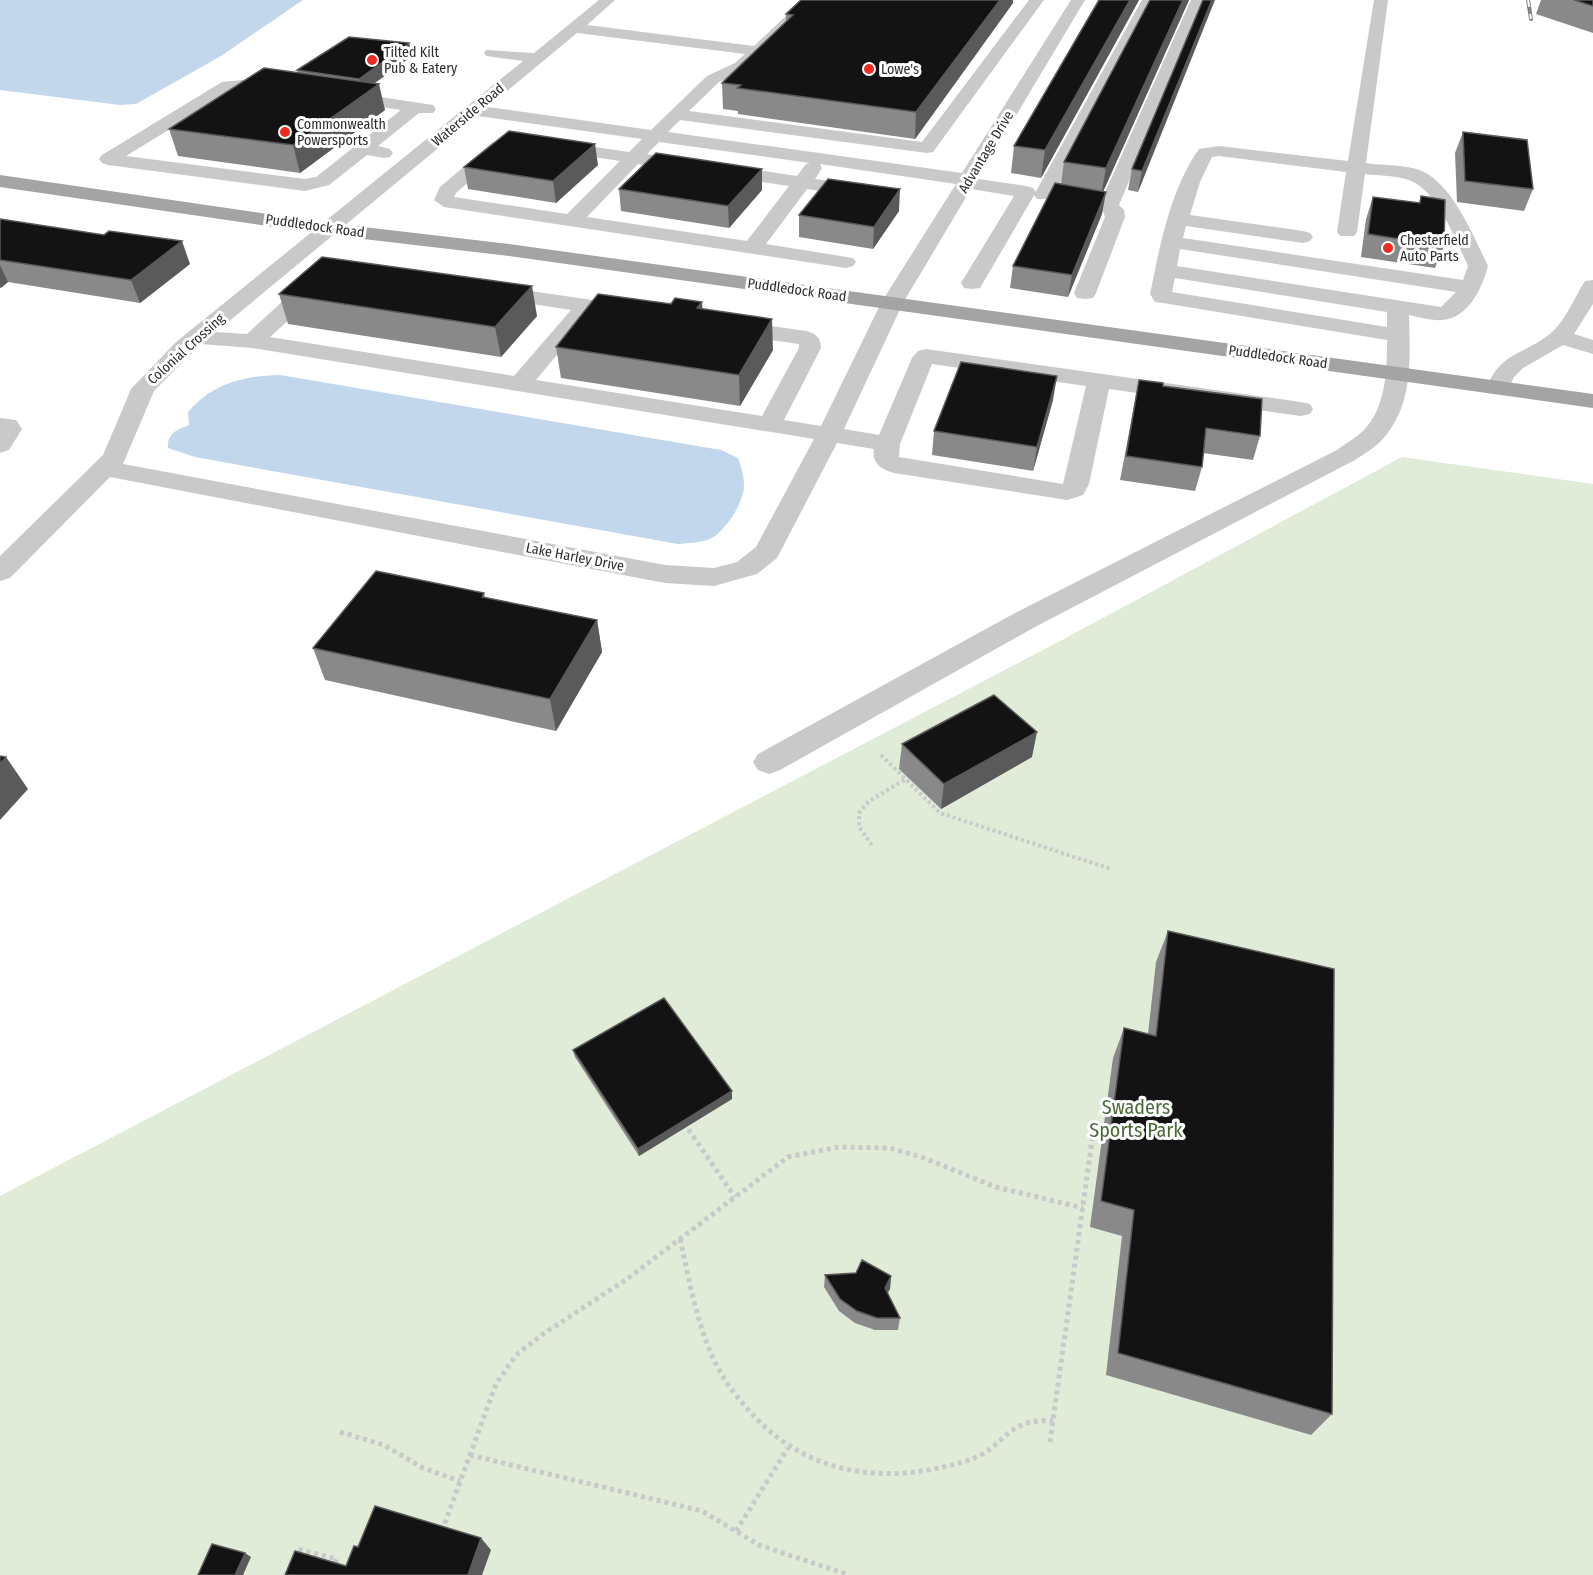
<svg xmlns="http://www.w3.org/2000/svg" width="1593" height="1575" font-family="'Fira Sans Condensed',sans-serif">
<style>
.green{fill:#e0ebd8}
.water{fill:#c2d7ec}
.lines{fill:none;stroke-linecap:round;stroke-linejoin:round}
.path-far1{stroke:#c9c9c9;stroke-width:4;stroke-dasharray:3 3;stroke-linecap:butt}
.path{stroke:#c9c9c9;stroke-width:5;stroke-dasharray:4 4;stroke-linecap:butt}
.minor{fill:#c9c9c9;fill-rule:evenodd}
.major{fill:#a4a4a4;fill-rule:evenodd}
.rail-casing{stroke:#818181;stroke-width:4}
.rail{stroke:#fff;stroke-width:2;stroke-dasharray:7;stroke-linecap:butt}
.wall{fill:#898989}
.shaded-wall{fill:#5a5a5a}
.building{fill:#131313;stroke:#5a5a5a;stroke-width:1.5}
.poi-dot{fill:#ef2b22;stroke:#fff;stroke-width:2}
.labels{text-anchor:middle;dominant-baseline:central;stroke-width:6;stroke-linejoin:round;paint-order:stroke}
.far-poi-label{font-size:14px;fill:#2c2c2c;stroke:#fff;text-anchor:start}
.far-street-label{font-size:14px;fill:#2c2c2c;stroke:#fff}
.near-park-label{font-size:20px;fill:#496937;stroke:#fff}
</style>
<rect width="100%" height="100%" fill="#fff"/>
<path class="green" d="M1402,457L1593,484V1575H0V1196L1062,640Z"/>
<g class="water">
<path d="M0,0H303L221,56L136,104L120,105L0,90Z"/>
<path d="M280,375L721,450L738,458C741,467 744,475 744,485C744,502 726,531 710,539C700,543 689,543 678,544L195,457L168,448C167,433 177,430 189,425L188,412C213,383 244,376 280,375Z"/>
</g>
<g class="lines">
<g class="path-far1">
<path d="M881,755L940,813L1111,869"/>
<path d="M872,845L859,827V813L869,801L906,779"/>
</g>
<g class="path">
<path d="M684,1123L735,1197"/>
<path d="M680,1239C689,1279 696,1320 713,1358C723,1380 738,1399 755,1417C813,1478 891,1485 969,1460C1006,1448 1005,1417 1053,1421"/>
<path d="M340,1432L384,1445L423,1468L460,1481"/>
<path d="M1050,1442L1095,1119"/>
<path d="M470,1455L702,1511L759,1545L849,1575"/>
<path d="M442,1531L496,1384L516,1355L543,1334L627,1279L788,1157L839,1147L890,1148L924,1158L996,1187L1083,1208"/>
<path d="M736,1531L788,1448"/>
<path d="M295,1555L297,1549L337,1559L333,1567"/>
</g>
<g class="minor">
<path d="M599,0H615L587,25L754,46L803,0H819L765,54L747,69L719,82L689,111L922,142L1029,0H1044L933,152L927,153L680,120L668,132L962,173L1071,0H1085L978,179L1026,186L1033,188L1036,192L983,283L980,288L972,289L964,288L961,283L1014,196L971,189L903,303L844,429L879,435L912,358L918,351L926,349L1301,402L1310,404L1313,409L1310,414L1301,416L1109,389L1089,484L1083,495L1067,500L894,473C882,470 871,463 874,449L837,443L777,558L757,574L714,586L665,583L110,477L10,578L0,581V556L103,455L131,389L176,342L523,61L486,56L484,53L486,50L534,53ZM577,33L745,54L735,63L707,76L651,130L488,107ZM477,116L642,139L629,152L554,141L548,142L545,146L548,150L620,161L567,214L454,197L456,193L505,150L508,146L505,142H493L440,187L434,200L444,207L846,268L853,266L856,262L853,258L766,244L807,189L868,198L875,196L878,192L875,188L868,186L815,179L822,168L820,164L956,184L881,303L821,426L784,420L821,348C821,338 815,333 806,331L729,320L721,322L718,327L721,332L729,334L799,344V348L762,416L536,380L592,313L634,320L642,318L645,313L642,308L634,306L489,285L481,286L478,291L481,296L571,310L514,376L270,337L325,287L328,282L325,277L317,276L309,277L247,334L216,332ZM659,142L810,163L806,164L797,176L647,154ZM638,164L789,186L747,241L587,217ZM201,344L252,348L814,439L756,547L737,562L714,568L665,565L123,464L154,391ZM932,364L1086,386L1063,484L899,457L900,444Z"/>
<path d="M1142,0H1156L1054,195L1051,199H1037L1034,195Z"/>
<path d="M1191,0H1205L1119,205L1124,210L1125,217L1096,293L1093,298L1085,299L1077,298L1074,293L1105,217L1103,211L1085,207L1082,203L1085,199H1102Z"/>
<path d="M1374,0H1388L1366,163C1383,166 1406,164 1422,171C1453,185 1474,237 1488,266C1482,288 1469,318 1442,320C1432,321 1419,317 1409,315C1410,359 1414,406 1381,441C1374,448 1364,454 1355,460L1035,627L780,770L769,774L758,770L753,762L758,754L1015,613L1337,450C1346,443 1356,438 1364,430C1386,407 1387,370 1387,340L1163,303L1155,302L1150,294C1160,246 1170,190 1199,149L1219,146L1348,161ZM1219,156L1346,172L1337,232L1340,236H1354L1357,232L1365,174C1379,176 1398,175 1411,181C1438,192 1456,241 1468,266L1463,280L1183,238L1186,226L1303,243L1310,241L1313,237L1310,233L1303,231L1190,215L1200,182L1212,157ZM1180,249L1456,292L1441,307L1177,266ZM1175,278L1387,312V327L1172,292Z"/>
<path d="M253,79L284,83L292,88L284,93L253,89L232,91L126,156L305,179L316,177L401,110L335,100L333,96L335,92L341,91L433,105L436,109L433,113H419L378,146L390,149L393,153L390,157L384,158L367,155L329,185L305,191L108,165L102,163L99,159L102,155L222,82Z"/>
<path d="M1593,280V304L1574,334L1593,340V354L1563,345L1523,368L1514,377L1507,392L1499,394L1491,392L1487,387C1500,352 1526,354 1551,333C1566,320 1574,298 1585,281Z"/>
<path d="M0,418L16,420L22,429L9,450L0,453Z"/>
</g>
<path class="major" d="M0,175L329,223L509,244L1593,394V408L509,256L329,235L0,187Z"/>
<defs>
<path id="rail" d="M1528,0L1531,19"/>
</defs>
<use href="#rail" class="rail-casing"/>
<use href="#rail" class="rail"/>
</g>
<g class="wall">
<path d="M801,0H1013V3L915,139L738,114V111L723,109L722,83L786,22V14Z"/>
<path d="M1099,0H1139L1041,178L1011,173L1014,146Z"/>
<path d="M1150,0H1189L1103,192L1102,214L1068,297L1010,288L1013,266L1061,184L1064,162Z"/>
<path d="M1203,0L1138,192L1128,190L1132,169Z"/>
<path d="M1541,0H1593V33L1536,14Z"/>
<path d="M409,43L412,56L375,83L385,110L300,173L178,156L169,129L298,73L297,70Z"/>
<path d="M1463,132L1533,189L1524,211L1457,202L1455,153Z"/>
<path d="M598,165L556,203L468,189L464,167Z"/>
<path d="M619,189L762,190L729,228L621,211Z"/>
<path d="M1421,196L1444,246L1435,268L1361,257L1366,219L1373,197L1419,203Z"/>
<path d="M899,211L873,249L799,237V215Z"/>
<path d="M0,219L190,264L140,303L8,282L0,288Z"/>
<path d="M279,294L537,316L501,357L288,324Z"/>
<path d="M702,309L773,350L740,406L561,378L556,347Z"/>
<path d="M1139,380L1163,386L1260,436L1253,460L1203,453L1202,467L1195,491L1120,480Z"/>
<path d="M1053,400L1033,471L932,455L934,431Z"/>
<path d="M484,593L485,597L597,620L602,652L556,731L325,680L313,648Z"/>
<path d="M902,744L1032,757L941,809L899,769Z"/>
<path d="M1168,931L1332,1414L1311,1435L1106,1375L1122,1236L1090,1227L1113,1058L1124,1028L1148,1034L1156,962Z"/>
<path d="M573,1050L732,1091V1099L639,1156L575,1057Z"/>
<path d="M825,1275L891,1276L890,1289L887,1293L900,1318L898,1330H875L855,1323L839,1311L824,1287Z"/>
</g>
<g class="shaded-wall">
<path d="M1000,0H1013V3L915,139L916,112Z"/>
<path d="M1130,0H1139L1041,178L1045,150Z"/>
<path d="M1183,0H1189L1101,196L1106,168Z"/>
<path d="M1212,0H1215L1138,192L1142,171Z"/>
<path d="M409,43L412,56L362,92L359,79Z"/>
<path d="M379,84L385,110L300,173L293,145Z"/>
<path d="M595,144L598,165L556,203L553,181Z"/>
<path d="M762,169V190L729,228L728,206Z"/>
<path d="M900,189L899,211L873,249L874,227Z"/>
<path d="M1106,192L1102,214L1068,297L1072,275Z"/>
<path d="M182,241L190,264L140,303L131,280Z"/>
<path d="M0,265L8,282L1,288L0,287Z"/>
<path d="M532,286L537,316L501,357L495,327Z"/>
<path d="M702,302L704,332L697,308Z"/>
<path d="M772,319L773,350L740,406L739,375Z"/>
<path d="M1057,376L1053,400L1033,471L1037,447Z"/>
<path d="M597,620L602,652L556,731L550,699Z"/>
<path d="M1037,732L1032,757L941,809L944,784Z"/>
<path d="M6,757L28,789L0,820V764Z"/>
<path d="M732,1091V1099L639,1156L638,1149Z"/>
<path d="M891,1276L890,1289L883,1301L885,1288Z"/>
<path d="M481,1538L491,1550L482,1575H468Z"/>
<path d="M245,1553L251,1557L243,1575H235Z"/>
</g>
<g class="building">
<path d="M801,0H1000L916,112L737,88L741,85L722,83L793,15L786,14Z"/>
<path d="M1099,0H1130L1045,150L1014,146Z"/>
<path d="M1150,0H1183L1106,168L1064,162Z"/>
<path d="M1203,0H1212L1142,171L1132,169Z"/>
<path d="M1574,0H1593V6Z"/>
<path d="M349,37L409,43L359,79L297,70Z"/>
<path d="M264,68L379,84L293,145L169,129Z"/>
<path d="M509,131L595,144L553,181L464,167Z"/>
<path d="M1463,132L1527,140L1533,189L1465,181Z"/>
<path d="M656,153L762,169L728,206L619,189Z"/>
<path d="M828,179L900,189L874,227L799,215Z"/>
<path d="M1055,183L1106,192L1072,275L1013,266Z"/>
<path d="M1421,196L1445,200L1444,246L1368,234L1373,197L1420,203Z"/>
<path d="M0,219L104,235L109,231L182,241L131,280L0,260Z"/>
<path d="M322,257L532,286L495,327L279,294Z"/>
<path d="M598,294L671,304L675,298L702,302L697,308L772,319L739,375L556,347Z"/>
<path d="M961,362L1057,376L1037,447L934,431Z"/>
<path d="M1139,380L1163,383V386L1262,399L1260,436L1206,428L1202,467L1126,456Z"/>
<path d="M376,571L484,593L482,597L597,620L550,699L313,648Z"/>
<path d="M994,695L1037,732L944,784L902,744Z"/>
<path d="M0,756L6,757L0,764Z"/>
<path d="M1168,931L1334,969L1332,1414L1118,1353L1134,1210L1101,1201L1124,1028L1156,1036Z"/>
<path d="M664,998L732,1091L638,1149L573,1050Z"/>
<path d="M862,1260L891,1276L885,1288L900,1318H877L857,1311L840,1299L825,1275L856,1273Z"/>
<path d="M375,1506L481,1538L468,1575H285L295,1551L346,1566L354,1546L358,1547Z"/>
<path d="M212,1544L245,1553L235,1575H198Z"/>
</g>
<g class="poi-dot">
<circle cx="372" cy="60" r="6"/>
<circle cx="869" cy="69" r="6"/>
<circle cx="285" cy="132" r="6"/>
<circle cx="1388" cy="248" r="6"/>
</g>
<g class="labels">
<g class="far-poi-label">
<text x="384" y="52">Tilted Kilt<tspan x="384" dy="16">Pub &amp; Eatery</tspan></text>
<text x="881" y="69">Lowe's</text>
<text x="297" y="124">Commonwealth<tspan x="297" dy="16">Powersports</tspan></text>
<text x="1400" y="240">Chesterfield<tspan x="1400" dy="16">Auto Parts</tspan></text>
</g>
<g class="far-street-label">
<text transform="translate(468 115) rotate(-40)">Waterside Road</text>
<text transform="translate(986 152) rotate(-59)">Advantage Drive</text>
<text transform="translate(315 226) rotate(8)">Puddledock Road</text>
<text transform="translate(797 290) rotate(8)">Puddledock Road</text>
<text transform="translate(186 349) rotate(-42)">Colonial Crossing</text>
<text transform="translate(1278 357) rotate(8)">Puddledock Road</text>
<text transform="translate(575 557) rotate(11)">Lake Harley Drive</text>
</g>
<g class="near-park-label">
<text x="1136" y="1107">Swaders<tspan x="1136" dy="23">Sports Park</tspan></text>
</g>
</g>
</svg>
